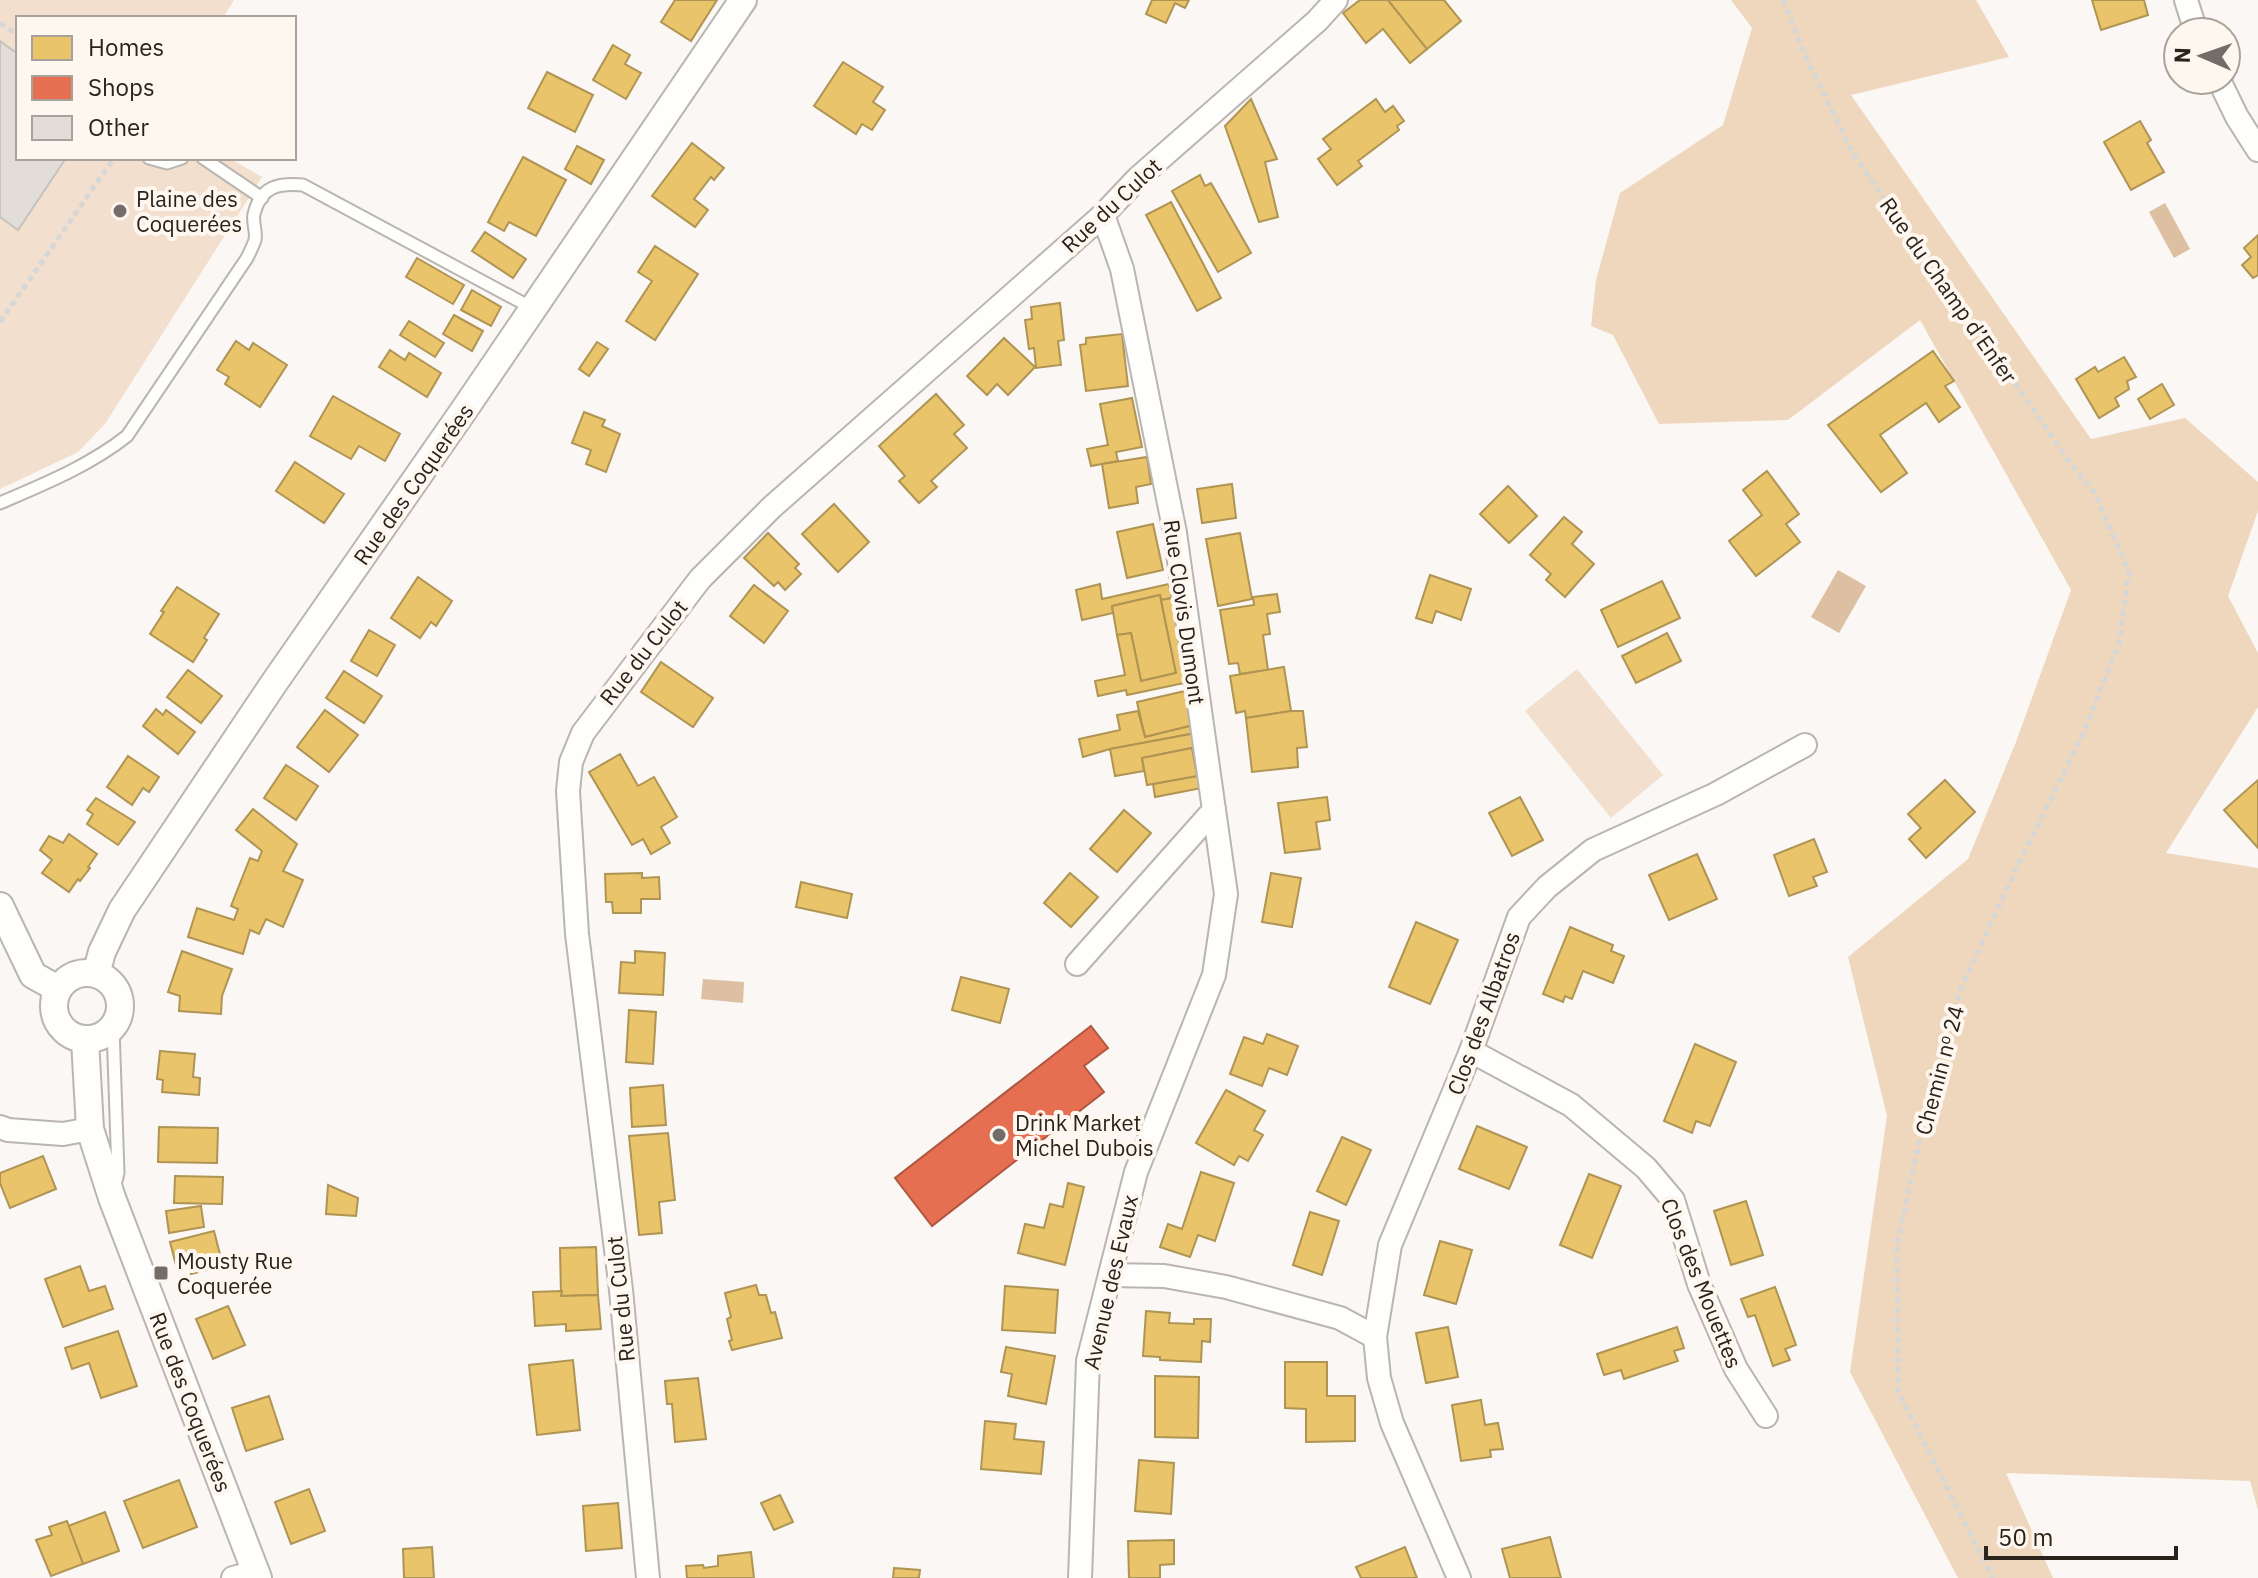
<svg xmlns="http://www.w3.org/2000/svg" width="2258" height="1578" font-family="'IBM Plex Sans',sans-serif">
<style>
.green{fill:#f2dfcd}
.forest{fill:#efd7be}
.water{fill:#ddc0a2}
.homes{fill:#e9c46a;stroke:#af9453;stroke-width:2}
.shops{fill:#e76f51;stroke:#ae5841;stroke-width:2}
.building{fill:#e2ddd8;stroke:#c6c2be;stroke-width:2}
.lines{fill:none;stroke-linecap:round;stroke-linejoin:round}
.service-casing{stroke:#bab5b0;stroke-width:15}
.minor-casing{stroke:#bab5b0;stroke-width:26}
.tertiary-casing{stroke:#bab5b0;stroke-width:30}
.path{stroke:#d7d7d5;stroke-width:5;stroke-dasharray:6 4;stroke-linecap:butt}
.service{stroke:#fefefd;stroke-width:11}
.minor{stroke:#fefefd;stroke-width:22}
.tertiary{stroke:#fefefd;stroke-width:26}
.poi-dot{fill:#726d68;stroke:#fef7f0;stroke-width:3}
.labels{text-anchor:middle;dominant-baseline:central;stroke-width:8;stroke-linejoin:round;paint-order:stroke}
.poi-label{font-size:22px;fill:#29231c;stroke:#fef7f0;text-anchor:start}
.street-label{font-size:22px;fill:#29231c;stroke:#fef7f0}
</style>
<rect width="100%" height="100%" fill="#faf7f4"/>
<g class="green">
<path d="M0,0H234L223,18H18V158H229L262,177L105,424L78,452L0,489Z"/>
<path d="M1577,669L1663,775L1611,818L1525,711Z"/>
</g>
<path class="forest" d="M1731,0H1976L2009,57L1851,95L2091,439L2185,418L2258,482V511L2228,596L2258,653V707L2166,853L2258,868V1510L2250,1481L2006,1473L2053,1578H1958L1850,1372L1887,1116L1848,957L1968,859L2016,742L2071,590L1920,320L1788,420L1659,424L1613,335L1591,326L1596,280L1620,193L1723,125L1752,28Z"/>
<g class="water">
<path d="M2165,203L2190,249L2174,258L2149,212Z"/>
<path d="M1838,570L1866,586L1839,633L1811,617Z"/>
<path d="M703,979L744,982L743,1003L701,999Z"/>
</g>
<g class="homes">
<path d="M675,0H717L691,41L661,22Z"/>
<path d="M1152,0H1189L1185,8L1175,3L1166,23L1146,14Z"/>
<path d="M1360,0H1388L1427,49L1410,63L1383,29L1366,43L1343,13Z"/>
<path d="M1388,0H1444L1461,21L1427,49Z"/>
<path d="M2092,0H2144L2148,15L2101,30Z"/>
<path d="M613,45L630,55L625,64L641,73L626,99L593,80Z"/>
<path d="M843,62L883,87L873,102L885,110L872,130L862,124L856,134L814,106Z"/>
<path d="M547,72L593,95L575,132L528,108Z"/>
<path d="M1251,99L1277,159L1265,162L1278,217L1259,222L1225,126Z"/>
<path d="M1376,99L1385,112L1393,106L1404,121L1397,126L1399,130L1358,161L1362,166L1337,185L1318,159L1331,149L1323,139Z"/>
<path d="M2140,121L2151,140L2147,143L2164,172L2131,190L2104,142Z"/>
<path d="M692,143L724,168L714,180L711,177L694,199L708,210L695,227L652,196Z"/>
<path d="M577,146L604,160L591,184L565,169Z"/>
<path d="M523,157L566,180L536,236L509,222L504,231L488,222Z"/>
<path d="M1200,175L1205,186L1211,183L1251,253L1218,272L1172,191Z"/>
<path d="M1171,202L1221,298L1197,311L1146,215Z"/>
<path d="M485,232L526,259L513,278L472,251Z"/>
<path d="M2258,235V275L2253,278L2242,265L2251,257L2244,248Z"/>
<path d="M655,246L698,274L655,340L626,321L652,281L638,272Z"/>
<path d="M417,258L464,285L453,304L406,277Z"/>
<path d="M472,290L501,307L491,326L461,310Z"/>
<path d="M1060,303L1064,340L1058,341L1061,365L1036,368L1034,348L1029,349L1025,320L1032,319L1031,307Z"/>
<path d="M454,315L483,331L472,351L443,334Z"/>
<path d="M409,321L444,343L435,357L400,335Z"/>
<path d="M1122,334L1128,386L1086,391L1080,345L1086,344V338Z"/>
<path d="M1004,338L1035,367L1008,395L997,384L987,395L967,376Z"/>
<path d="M236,341L249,350L253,343L287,365L260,407L225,384L229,377L217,370Z"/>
<path d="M597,342L608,349L589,376L579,369Z"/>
<path d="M390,350L405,360L409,353L441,373L427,397L379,367Z"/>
<path d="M1933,351L1954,381L1945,386L1960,407L1939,422L1926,403L1880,435L1907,473L1881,492L1828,425Z"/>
<path d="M2124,357L2136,377L2127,381L2129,389L2115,398L2119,406L2099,418L2076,379L2095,367L2098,372Z"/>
<path d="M2162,384L2174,405L2150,419L2138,399Z"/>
<path d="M936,394L964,425L954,434L967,448L931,481L937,487L919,503L899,481L905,476L879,446Z"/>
<path d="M333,396L400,434L385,461L359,446L351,459L310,436Z"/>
<path d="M1132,398L1142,447L1116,452L1118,461L1091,466L1087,449L1108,445L1100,404Z"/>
<path d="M584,412L605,420L602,426L620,434L606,472L586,464L591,450L572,443Z"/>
<path d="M1147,457L1151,484L1136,487L1138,503L1109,508L1102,464Z"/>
<path d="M295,462L344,494L324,523L276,491Z"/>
<path d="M1767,471L1799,514L1786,524L1800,542L1756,576L1729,541L1762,515L1743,490Z"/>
<path d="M1232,484L1236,518L1202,523L1197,489Z"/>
<path d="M1508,486L1537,516L1509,543L1480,514Z"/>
<path d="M834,504L869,542L838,572L802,534Z"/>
<path d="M1564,517L1582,532L1572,544L1594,564L1565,597L1546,580L1551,574L1530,555Z"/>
<path d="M1153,524L1163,570L1127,578L1117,532Z"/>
<path d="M768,533L799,564L795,568L801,574L785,590L778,582L774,586L744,558Z"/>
<path d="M1240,533L1252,599L1218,606L1206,539Z"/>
<path d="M1430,575L1471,589L1461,620L1436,611L1432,623L1416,618Z"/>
<path d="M418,577L452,601L436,626L431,622L420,638L391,618Z"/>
<path d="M1662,581L1680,618L1618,647L1601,610Z"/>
<path d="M1100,584L1102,599L1169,584L1172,598L1161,600L1160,595L1112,606L1113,613L1082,620L1076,590Z"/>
<path d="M754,585L788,611L764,643L730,616Z"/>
<path d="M177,587L219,614L204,638L207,640L193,662L150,634L164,612L161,611Z"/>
<path d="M1277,594L1280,612L1267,614L1270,634L1263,635L1268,670L1240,674L1238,663L1229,664L1220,610L1254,605L1253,597Z"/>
<path d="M1160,595L1176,673L1141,681L1131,633L1117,635L1112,606Z"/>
<path d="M1172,598L1189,682L1127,695L1126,690L1098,696L1095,681L1125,675L1117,635L1131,633L1141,681L1176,673L1161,600Z"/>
<path d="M369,630L395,645L377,676L351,661Z"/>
<path d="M1667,633L1681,661L1636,683L1622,656Z"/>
<path d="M661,662L713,698L693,727L641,692Z"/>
<path d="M1284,667L1291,711L1246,718L1245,711L1236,713L1230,676Z"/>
<path d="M188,670L222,696L201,723L167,697Z"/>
<path d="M344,671L382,696L364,723L326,698Z"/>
<path d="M1185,691L1194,725L1145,737L1137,702Z"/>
<path d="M156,709L163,715L166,710L195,732L178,754L143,726Z"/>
<path d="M325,710L358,735L329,772L297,747Z"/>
<path d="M1138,711L1145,737L1194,725L1196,733L1110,749L1083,757L1079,739L1120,730L1117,715Z"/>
<path d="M1291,711H1303L1307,747L1297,748L1298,767L1252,772L1246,718Z"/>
<path d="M1196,733L1207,787L1155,797L1153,784L1197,776L1192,748L1142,758L1144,771L1115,776L1110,749Z"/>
<path d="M1192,748L1197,776L1147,785L1142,758Z"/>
<path d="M620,754L638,786L654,777L677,817L661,827L670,843L651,854L643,839L632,845L589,772Z"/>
<path d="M128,756L159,777L149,792L143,788L132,805L107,787Z"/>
<path d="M286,765L318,786L296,820L264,798Z"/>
<path d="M1945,780L1975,812L1926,858L1909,839L1921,828L1908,814Z"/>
<path d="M2258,780V848L2224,810Z"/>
<path d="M1327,797L1330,820L1316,822L1320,849L1285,853L1278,803Z"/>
<path d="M1520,797L1543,840L1512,856L1489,813Z"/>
<path d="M96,798L135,822L118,845L87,824L93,814L87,810Z"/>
<path d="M253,809L297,844L283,871L303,880L283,927L266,919L259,934L250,930L243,954L188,937L197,908L234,920L238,909L231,906L250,858L258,861L262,851L236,830Z"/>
<path d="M1124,810L1151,833L1117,872L1090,849Z"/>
<path d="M69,834L97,854L88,867L90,868L80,881L78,879L69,892L42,873L52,860L40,850L49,836L63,843Z"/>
<path d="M1814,839L1827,872L1813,877L1817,886L1789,896L1774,855Z"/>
<path d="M1697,854L1717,899L1669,920L1649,875Z"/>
<path d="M642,873V878L659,877L660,899H641V913H613L612,902H606L605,874Z"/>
<path d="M1070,873L1098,897L1071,927L1044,903Z"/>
<path d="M1271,873L1301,878L1292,927L1262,922Z"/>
<path d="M801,882L852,894L847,918L796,907Z"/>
<path d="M1416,922L1458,940L1430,1004L1389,987Z"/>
<path d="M1570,927L1613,945L1611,951L1624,956L1613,983L1583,971L1572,999L1565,996L1563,1002L1543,994Z"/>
<path d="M182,951L232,969L222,996L221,1014L179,1011L180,996L168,992Z"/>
<path d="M635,951L665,953L663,995L619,993L621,962L635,963Z"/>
<path d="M961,977L1009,989L1000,1023L952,1010Z"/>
<path d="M629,1010L656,1012L653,1064L626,1062Z"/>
<path d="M1267,1034L1298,1046L1287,1075L1269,1068L1262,1086L1230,1074L1244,1037L1263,1044Z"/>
<path d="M1695,1044L1736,1062L1710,1126L1696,1121L1692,1133L1664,1121Z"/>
<path d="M160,1051L195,1054L193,1077L200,1078L199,1095L162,1092L163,1080L157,1079Z"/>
<path d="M663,1085L666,1125L632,1127L630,1088Z"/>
<path d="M1226,1090L1265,1111L1254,1130L1263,1135L1248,1161L1239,1156L1234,1165L1196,1143Z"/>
<path d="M1477,1126L1527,1147L1509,1189L1459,1169Z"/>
<path d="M159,1127L218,1128L217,1163L158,1162Z"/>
<path d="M668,1133L675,1200L659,1202L662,1233L639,1235L629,1136Z"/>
<path d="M1342,1137L1371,1150L1346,1205L1317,1191Z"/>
<path d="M43,1156L56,1189L10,1208L0,1183V1173Z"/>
<path d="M1201,1172L1234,1183L1215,1241L1198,1235L1190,1257L1160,1247L1168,1224L1182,1229Z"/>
<path d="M1589,1174L1621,1186L1592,1258L1560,1245Z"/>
<path d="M175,1176L223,1177L222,1204L174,1203Z"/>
<path d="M1068,1183L1084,1187L1065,1265L1018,1253L1025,1224L1044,1228L1050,1204L1063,1207Z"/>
<path d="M328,1185L358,1198L356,1216L326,1214Z"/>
<path d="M1746,1201L1763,1255L1731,1265L1714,1211Z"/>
<path d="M201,1206L204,1227L169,1233L166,1211Z"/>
<path d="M1310,1212L1339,1221L1322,1275L1293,1265Z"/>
<path d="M214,1231L223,1266L191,1274L189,1265L177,1269L170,1242Z"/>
<path d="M1440,1241L1472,1250L1456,1304L1424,1295Z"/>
<path d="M596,1247L598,1295L561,1296L560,1248Z"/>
<path d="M80,1266L89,1291L105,1286L113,1309L63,1327L45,1279Z"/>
<path d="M756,1285L759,1295H766L771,1313L775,1312L782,1338L732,1350L729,1341L732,1340L727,1319L731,1317L725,1293Z"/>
<path d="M1005,1286L1058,1290L1055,1333L1002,1330Z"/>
<path d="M1775,1287L1796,1345L1785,1349L1790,1360L1773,1366L1755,1315L1748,1317L1741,1299Z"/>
<path d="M562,1291L561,1296L598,1295L601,1329L566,1331V1324L535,1326L533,1292Z"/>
<path d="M228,1306L245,1345L213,1359L196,1319Z"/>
<path d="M1146,1311L1170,1313L1169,1323L1194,1324V1319H1211L1210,1342L1202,1341L1201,1362L1160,1360V1357L1143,1356Z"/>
<path d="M1448,1327L1458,1377L1426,1383L1416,1333Z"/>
<path d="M1677,1327L1684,1348L1674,1351L1678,1361L1624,1379L1621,1370L1604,1375L1597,1354Z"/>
<path d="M118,1331L137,1386L101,1398L89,1363L72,1369L65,1348Z"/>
<path d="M1006,1347L1055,1356L1046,1404L1008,1396L1012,1374L1001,1372Z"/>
<path d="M573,1360L580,1430L537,1435L529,1365Z"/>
<path d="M1285,1362H1327V1396H1355V1441L1306,1442V1409L1285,1408Z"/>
<path d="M1155,1376L1199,1377L1198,1438L1155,1437Z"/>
<path d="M698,1378L706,1439L675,1442L672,1404H667L665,1381Z"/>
<path d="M269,1396L283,1439L246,1451L232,1408Z"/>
<path d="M1481,1400L1485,1425L1498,1423L1503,1449L1490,1450L1491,1457L1461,1461L1452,1405Z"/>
<path d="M985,1421L1016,1424L1014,1439L1044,1442L1041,1474L981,1469Z"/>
<path d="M1139,1460L1174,1463L1171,1514L1135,1511Z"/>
<path d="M179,1480L197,1527L143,1548L124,1501Z"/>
<path d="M309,1489L325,1531L291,1544L275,1502Z"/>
<path d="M780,1495L793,1522L774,1530L761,1503Z"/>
<path d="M618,1503L622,1548L586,1551L583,1506Z"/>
<path d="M105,1512L119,1551L83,1564L68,1526Z"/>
<path d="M67,1521L83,1564L51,1576L36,1540L52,1535L49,1527Z"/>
<path d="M1550,1537L1561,1578H1510L1502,1549Z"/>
<path d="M1174,1540V1564L1160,1565V1578H1129L1128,1541Z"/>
<path d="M432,1547L434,1578H404L403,1549Z"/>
<path d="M1405,1547L1417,1578H1361L1356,1567Z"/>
<path d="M751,1552L754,1578H687L686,1566L703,1565L704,1568L718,1566V1556Z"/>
<path d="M894,1568L920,1570L919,1578H893Z"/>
</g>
<path class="shops" d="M1091,1026L1108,1048L1084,1066L1104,1092L932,1226L895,1178Z"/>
<path class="building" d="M0,41L18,54V158H66L18,230L0,217Z"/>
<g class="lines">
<defs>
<g id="service">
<path d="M149,158L167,163L182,158"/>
<path d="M203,158L262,198"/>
<path d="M0,503C44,484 89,466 127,436L247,258C250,252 253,246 255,240C257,232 252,222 254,214C261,186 278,183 303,185L532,308"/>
<path d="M113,1028L118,1173L115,1185"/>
</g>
<g id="minor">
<path d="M2186,0L2196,32"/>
<path d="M2219,80L2237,117L2258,150"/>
<path d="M1077,964L1214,810L1175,533L1122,269L1103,215"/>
<path d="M1471,1051L1571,1105L1646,1168L1673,1200L1699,1284L1736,1369L1766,1416"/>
<path d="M0,1127L8,1130L63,1134L90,1129"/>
<path d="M1110,1275L1164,1276L1226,1287L1340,1318L1375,1337L1379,1378L1392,1423L1459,1578"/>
<path d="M1375,1337L1390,1245L1471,1051L1519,917L1547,887L1593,850L1716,794L1805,745"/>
<path d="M233,1578L256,1572"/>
<path d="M648,1578L621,1290L577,934L568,791L571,762L583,733L700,579L772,507L1103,215L1138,178L1317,21L1336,0"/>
<path d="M1080,1578L1088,1361L1136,1172L1214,975L1226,894L1214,810"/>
</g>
<g id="tertiary">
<path d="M0,906L33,975L58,989"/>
<circle cx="87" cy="1006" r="33"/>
<path d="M96,974L102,952L122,910L274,683L464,410L743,0"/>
<path d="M85,1040L90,1129L112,1198L258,1578"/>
</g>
</defs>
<use href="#service" class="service-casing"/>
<use href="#minor" class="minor-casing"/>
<use href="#tertiary" class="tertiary-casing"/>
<g class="path">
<path d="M1783,0L1805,55L1853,154L2070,462L2094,492L2129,572L2119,643L2082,736L2018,865L1961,988L1922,1129L1897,1245L1898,1391L1993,1578"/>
<path d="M0,23L18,35"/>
<path d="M0,322L114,158"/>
</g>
<use href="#service" class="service"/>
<use href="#minor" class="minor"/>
<use href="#tertiary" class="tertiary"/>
</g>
<g class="poi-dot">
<circle cx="120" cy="211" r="8"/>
<circle cx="999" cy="1135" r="8"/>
<rect x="153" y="1265" width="16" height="16" rx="4"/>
</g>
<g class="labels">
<g class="poi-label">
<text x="136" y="198">Plaine des<tspan x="136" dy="25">Coquerées</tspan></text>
<text x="1015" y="1122">Drink Market<tspan x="1015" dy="25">Michel Dubois</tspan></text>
<text x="177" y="1260">Mousty Rue<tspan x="177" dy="25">Coquerée</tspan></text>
</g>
<g class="street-label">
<text transform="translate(1111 205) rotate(-43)">Rue du Culot</text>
<text transform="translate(1949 290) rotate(55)">Rue du Champ d’Enfer</text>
<text transform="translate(413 484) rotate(-55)">Rue des Coquerées</text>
<text transform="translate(1185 612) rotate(82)">Rue Clovis Dumont</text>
<text transform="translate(643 652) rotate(-52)">Rue du Culot</text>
<text transform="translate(1483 1013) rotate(-70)">Clos des Albatros</text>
<text transform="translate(1939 1070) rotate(-75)">Chemin nᵒ 24</text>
<text transform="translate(1110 1282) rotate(-77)">Avenue des Evaux</text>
<text transform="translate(1702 1283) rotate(68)">Clos des Mouettes</text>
<text transform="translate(620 1299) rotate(-96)">Rue du Culot</text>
<text transform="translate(191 1402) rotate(69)">Rue des Coquerées</text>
</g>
</g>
<rect x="16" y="16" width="280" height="144" fill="#fef7f0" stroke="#a9a29b" stroke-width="2"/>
<rect x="32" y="36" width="40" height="24" fill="#e9c46a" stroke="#a9a29b" stroke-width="2"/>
<text x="88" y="56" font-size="24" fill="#29231c">Homes</text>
<rect x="32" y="76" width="40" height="24" fill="#e76f51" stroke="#a9a29b" stroke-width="2"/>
<text x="88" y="96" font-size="24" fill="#29231c">Shops</text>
<rect x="32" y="116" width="40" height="24" fill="#e2ddd8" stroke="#a9a29b" stroke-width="2"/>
<text x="88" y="136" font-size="24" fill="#29231c">Other</text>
<g transform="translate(2202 56) rotate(272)"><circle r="38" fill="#fef7f0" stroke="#a9a29b" stroke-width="2"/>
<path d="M0-6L14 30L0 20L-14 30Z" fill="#726d68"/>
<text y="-12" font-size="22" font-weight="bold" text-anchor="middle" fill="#29231c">N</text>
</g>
<path d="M1986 1546v12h190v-12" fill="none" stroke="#29231c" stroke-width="4"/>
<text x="1998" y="1546" font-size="24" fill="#29231c" stroke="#fef7f0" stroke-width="6" paint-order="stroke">50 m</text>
</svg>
